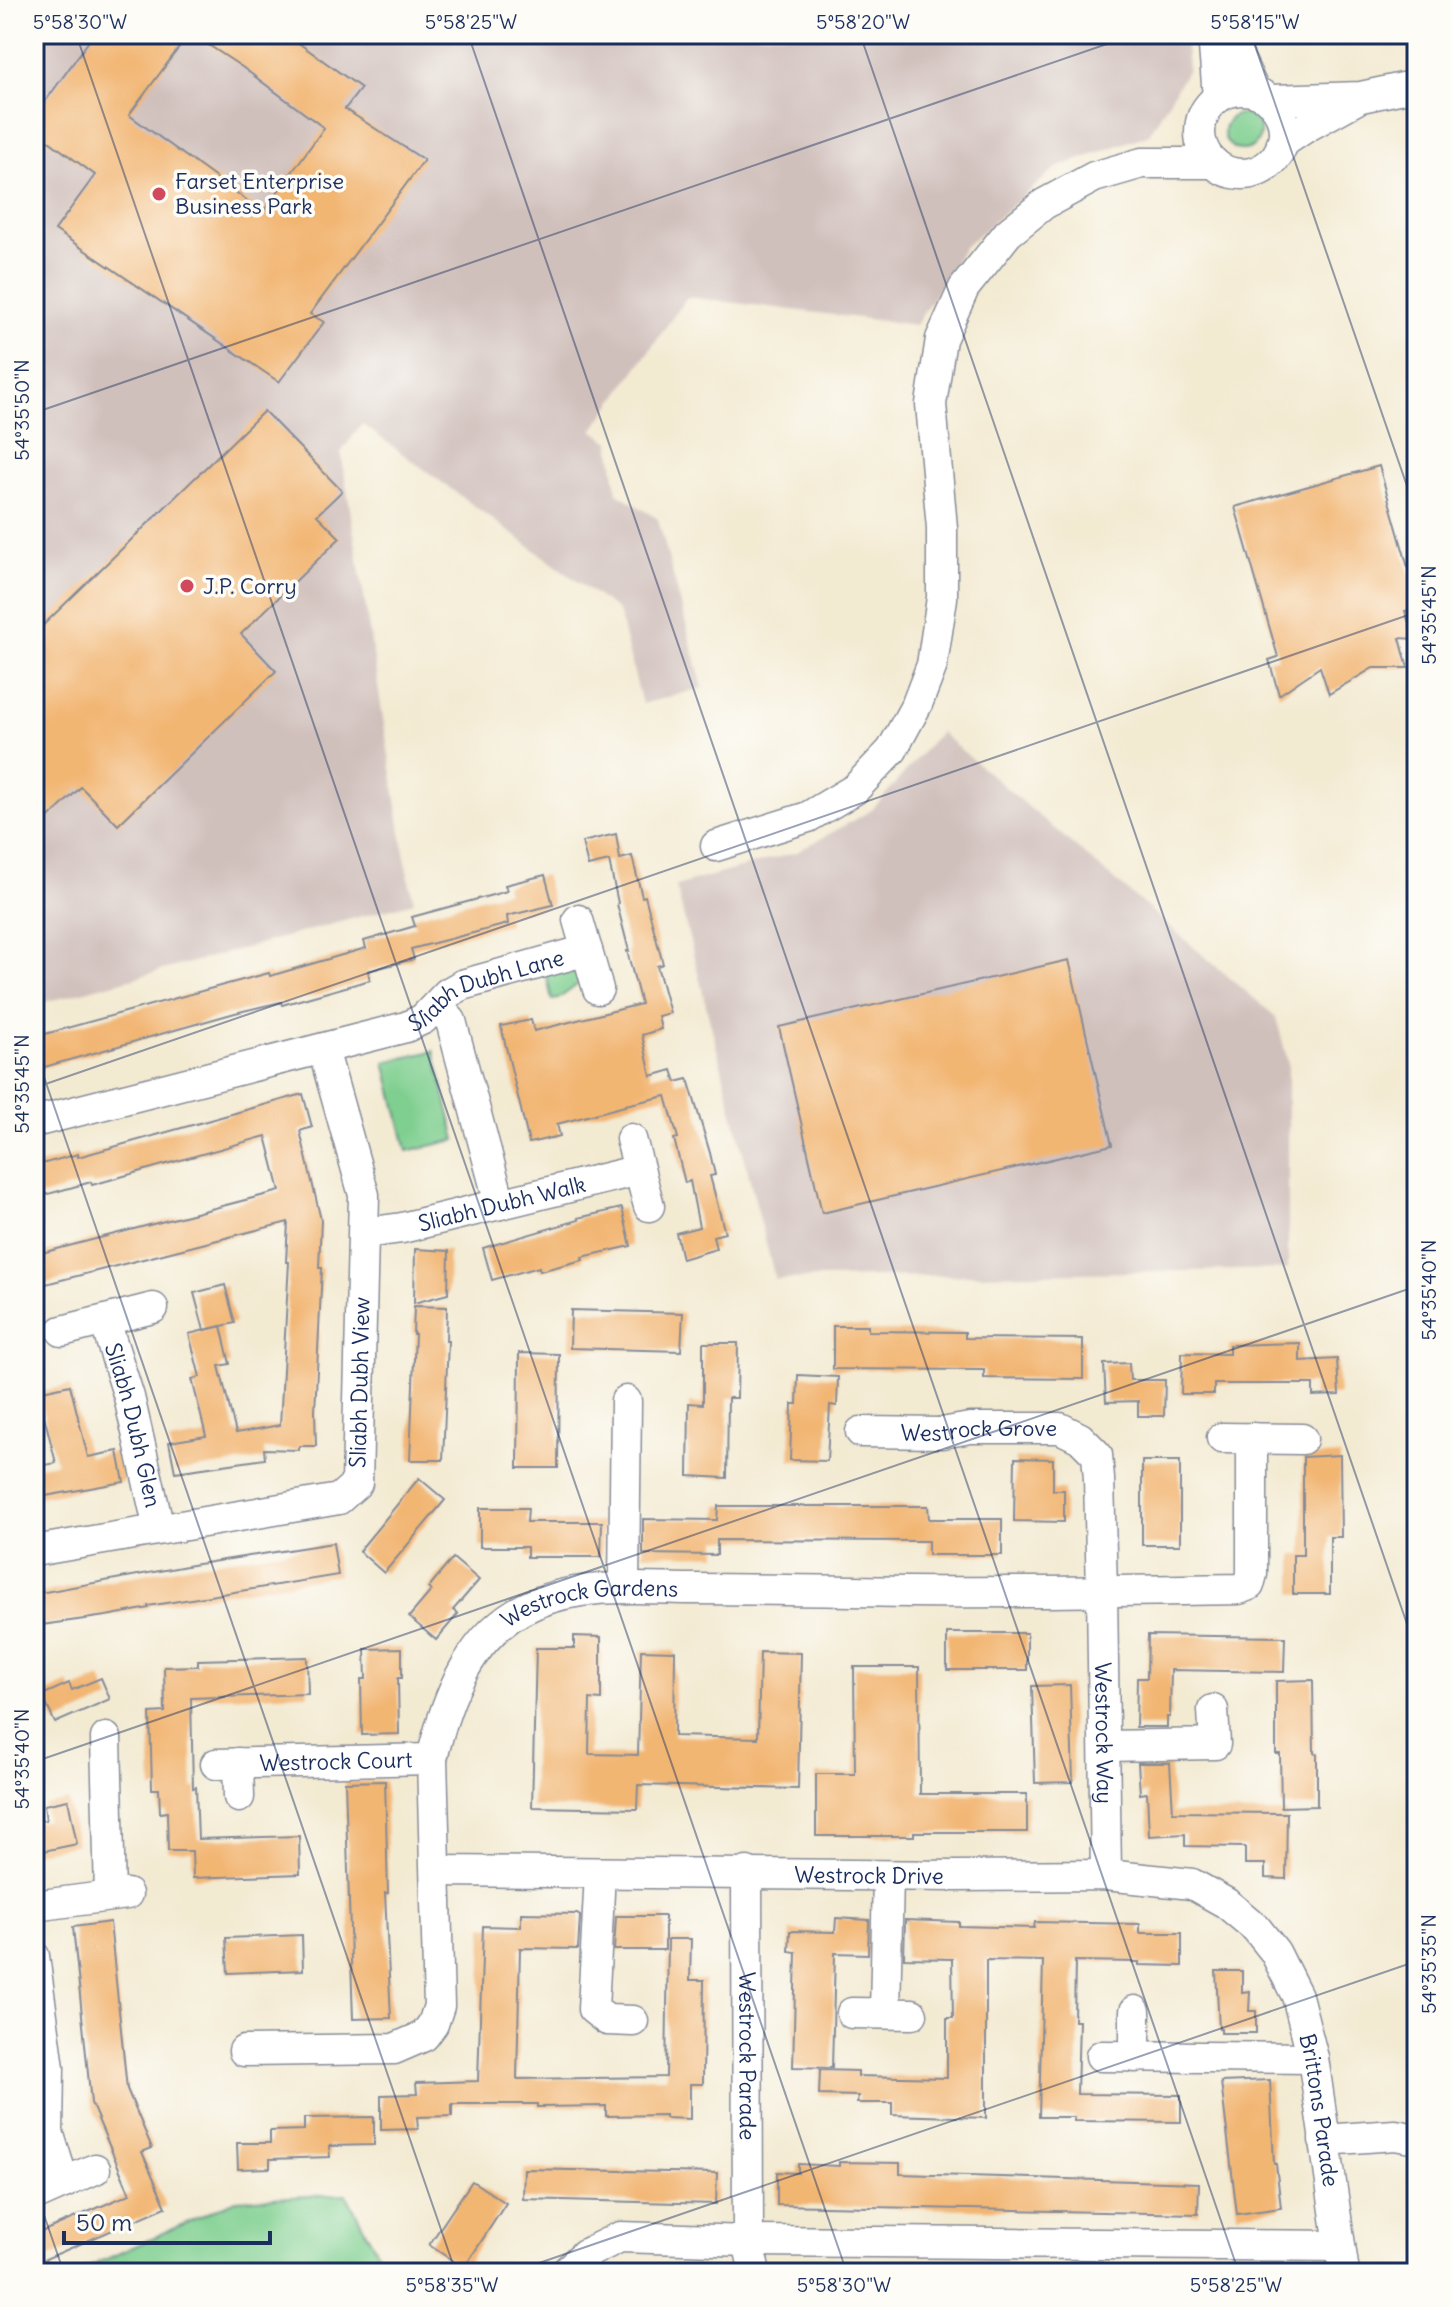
<svg xmlns="http://www.w3.org/2000/svg" width="1451" height="2307" font-family="Delius,sans-serif">
<style>
.industrial{fill:#d0c0bc}
.green{fill:#7fcf90;stroke:#4d7f77;stroke-width:2}
.building{fill:#f2b673}
.lines{fill:none;stroke-linecap:round;stroke-linejoin:round}
.minor-casing{stroke:#878c98;stroke-width:33}
.minor{stroke:#fff;stroke-width:30}
.ticks{fill:none;stroke:#1b2f5e;stroke-width:2;stroke-opacity:0.45}
.poi-dot{fill:#d1495b;stroke:#fdfcf7;stroke-width:3}
.labels{text-anchor:middle;dominant-baseline:central;stroke-width:7;stroke-linejoin:round;paint-order:stroke}
.poi-label{font-size:22px;fill:#1b2f5e;stroke:#fdfcf7;text-anchor:start}
.street-label{font-size:22px;fill:#1b2f5e;stroke:#fdfcf7}
.neatline{fill:none;stroke:#1b2f5e;stroke-width:3}
.ticks-label{font-size:20px;text-anchor:middle;fill:#1b2f5e}
</style>
<rect width="100%" height="100%" fill="#fdfcf7"/>
<filter id="ink" filterUnits="userSpaceOnUse"><feTurbulence type="fractalNoise" baseFrequency=".0125" numOctaves="2"/><feDisplacementMap in="SourceGraphic" scale="16" xChannelSelector="R" yChannelSelector="G"/><feConvolveMatrix kernelMatrix="1 2 1 2 8 2 1 2 1" color-interpolation-filters="sRGB"/></filter>
<filter id="wash" filterUnits="userSpaceOnUse"><feTurbulence type="fractalNoise" baseFrequency=".006" numOctaves="4" result="noise"/><feDisplacementMap in="SourceGraphic" scale="32" xChannelSelector="R" yChannelSelector="G"/><feGaussianBlur stdDeviation="1.8" result="paint"/><feColorMatrix in="noise" values="0 0 0 0 0 0 0 0 0 0 0 0 0 0 0 0 0 1.4 0 .05"/><feComposite in="paint" operator="in"/></filter>
<g filter="url(#wash)">
<rect width="100%" height="100%" fill="#f3ead2"/>
<g class="industrial">
<path d="M34,34H1185L1188,69L1149,134L1056,168L964,247L916,325L687,297L593,430L610,442L617,493L658,519L703,688L642,704L618,611L362,424L341,452L408,876L414,902L34,1005Z"/>
<path d="M940,732L1276,1017L1288,1062V1269L775,1279L676,886L797,852L872,810Z"/>
</g>
<g class="green">
<circle cx="1242" cy="132" r="18"/>
<path d="M569,970L576,974L581,982L558,999L552,1000L546,973Z"/>
<path d="M434,1051L456,1140L407,1151L385,1062Z"/>
<path d="M346,2194L388,2273H76L236,2200Z"/>
</g>
<g id="blocks">
<g class="building">
<path d="M94,34H189L129,115L263,212L324,128L242,67L192,34H286L361,88L345,109L424,160L310,314L324,322L279,382L55,230L95,175L34,130V117Z"/>
<path d="M264,411L342,491L317,515L340,538L241,634L276,671L118,825L81,787L34,832V634Z"/>
<path d="M1379,466L1417,599V608L1405,611L1414,639L1400,638L1408,668H1373L1329,694L1320,667L1279,695L1269,660L1278,657L1235,507Z"/>
<path d="M616,834L620,859L632,856L642,897L645,896L663,964L657,966L670,1013L658,1016L661,1029L642,1035L651,1076L672,1070L676,1082L688,1079L710,1153L715,1175L710,1176L725,1233L713,1236L716,1249L682,1259L676,1233L699,1227L690,1181L685,1183L674,1139L678,1138L666,1096L625,1105V1106L557,1124L560,1136L529,1143L501,1026L531,1020L534,1031L641,1004L627,951H629L617,904L618,903L609,861L588,866L582,842Z"/>
<path d="M545,875L553,905L507,916L508,924L411,949L414,959L368,971L370,980L282,1005L281,1002L235,1013L34,1070V1037L220,986L269,973L270,976L366,948L364,941L415,926L412,917L507,891L505,885Z"/>
<path d="M1069,960L1112,1145L822,1213L779,1027Z"/>
<path d="M303,1094L312,1127L300,1131L321,1220L319,1268H322L315,1412L316,1446H299V1450L264,1449L265,1459L175,1472L169,1442L206,1436L192,1379L200,1377L189,1334L221,1326L230,1364L219,1366L236,1433L280,1425L289,1262H286L288,1222L34,1287V1255L280,1191L266,1136L92,1185L91,1182L34,1198V1166L78,1154V1157Z"/>
<path d="M622,1208L631,1246L582,1257L583,1260L540,1271L539,1267L492,1280L483,1248L579,1220L578,1218Z"/>
<path d="M415,1249L449,1251L448,1294L414,1303Z"/>
<path d="M225,1285L235,1323L204,1330L194,1293Z"/>
<path d="M414,1306L447,1307L446,1341H448L443,1460H410L415,1334H413Z"/>
<path d="M571,1310L683,1313L681,1351L570,1348Z"/>
<path d="M833,1326H868V1331L965,1332V1338L1083,1339V1379L984,1378V1370L833,1369Z"/>
<path d="M703,1343H738L737,1398H728L727,1478L688,1476L689,1403L703,1404Z"/>
<path d="M1300,1343V1361L1337,1359L1339,1395L1313,1396V1384H1214V1394H1181L1182,1353L1229,1354V1345Z"/>
<path d="M519,1353L559,1354L558,1468H518Z"/>
<path d="M1129,1363L1130,1380H1165L1164,1416H1138V1401L1106,1402L1104,1364Z"/>
<path d="M798,1375L838,1377L837,1406L830,1405L827,1461L790,1460L792,1404H797Z"/>
<path d="M70,1385L88,1457L118,1451L124,1482L34,1498V1467L56,1463L38,1392Z"/>
<path d="M1340,1455L1341,1537H1330V1594H1293V1555H1303V1457Z"/>
<path d="M1015,1458L1053,1459V1490H1064V1522L1014,1521Z"/>
<rect x="1142" y="1461" width="38" height="84"/>
<path d="M419,1478L445,1500L384,1573L359,1551Z"/>
<path d="M718,1506H928L929,1519H1002V1555H928V1541L717,1540V1555L643,1554V1519L717,1520Z"/>
<path d="M480,1508H528L527,1522H602L601,1557H527V1547H480Z"/>
<path d="M333,1543L338,1575L148,1606L149,1608L106,1616L34,1626V1594L192,1565Z"/>
<path d="M453,1558L479,1580L453,1610L458,1614L436,1640L409,1617L431,1591L428,1588Z"/>
<rect x="947" y="1633" width="80" height="37"/>
<path d="M1148,1635L1285,1637L1284,1672L1171,1670L1170,1717H1167V1727H1136L1137,1678H1147Z"/>
<path d="M574,1636L601,1637V1700L590,1699L589,1754L638,1755L641,1650L675,1651L674,1736L758,1738L760,1652L801,1653L798,1789L638,1785L637,1809L532,1807L536,1648H574Z"/>
<path d="M402,1648V1678H398L399,1734L362,1735L361,1679H366L365,1649Z"/>
<path d="M307,1657L308,1694L191,1698L193,1788L196,1787L198,1839L299,1836L300,1874L193,1878L192,1851H168L167,1812L160,1813L159,1789H152L150,1713L165,1712L164,1667L198,1666V1660Z"/>
<path d="M854,1667H919L920,1794H1027V1832H914V1836H816V1774H855Z"/>
<path d="M101,1678L110,1699L55,1723L42,1695L69,1683L72,1690Z"/>
<path d="M1313,1680L1314,1753L1317,1754V1806L1281,1807L1280,1754H1276V1681Z"/>
<path d="M1070,1685L1073,1782L1035,1783L1032,1686Z"/>
<path d="M1138,1763H1170L1173,1812L1287,1813L1286,1879L1265,1878V1864H1245V1847L1185,1846V1834L1149,1836L1147,1793L1140,1794Z"/>
<path d="M385,1781L388,1893H385L391,2018L353,2019L345,1782Z"/>
<path d="M68,1800L77,1844L34,1853V1822L46,1820L44,1805Z"/>
<path d="M521,1913L577,1914L580,1916L578,1949L520,1948L517,2079L666,2077L668,1939H691L690,1980H704L703,2084H690V2119L665,2118V2115L606,2116V2106L537,2107V2104H452V2116L417,2117L418,2129L381,2130V2095L417,2094L416,2083L478,2081L483,1926L521,1927Z"/>
<path d="M616,1916H665V1950H614Z"/>
<path d="M836,1918L869,1920L868,1954L835,1953L832,2068L793,2067L796,1952L789,1951L790,1931L835,1932Z"/>
<path d="M905,1920L959,1922V1926L1034,1928L1035,1922L1140,1924V1933H1182V1966L1139,1965V1962L1075,1961L1074,2021H1079L1077,2094L1181,2095V2122L1074,2121V2117H1039L1043,1961L986,1960V2118L892,2115V2103H857L858,2096L819,2095L820,2070L858,2071V2076L947,2078V2018H953L952,1959L904,1958Z"/>
<path d="M110,1922L127,2089L152,2148L142,2152L166,2207L34,2264V2235L130,2194L91,2103L73,1927Z"/>
<path d="M302,1935L303,1970L228,1973L226,1938Z"/>
<path d="M1216,1971H1242V1993L1250,1992L1249,2011H1256V2033H1221V2029H1219Z"/>
<path d="M1270,2080L1274,2164H1276L1281,2208L1237,2214L1221,2082Z"/>
<path d="M374,2117V2145L329,2146L330,2157L270,2159V2168L238,2169L237,2143H270V2131L304,2130V2118Z"/>
<path d="M839,2162L900,2163V2174L1199,2183L1198,2214L777,2205V2172L798,2173V2164L839,2166Z"/>
<path d="M524,2169L717,2173L716,2204L523,2199Z"/>
<path d="M472,2181L506,2203L464,2268L429,2245Z"/>
</g>
</g>
</g>
<g filter="url(#ink)">
<use href="#blocks" fill-opacity="0" stroke="#878c98" stroke-width="2"/>
<g class="lines">
<defs>
<g id="minor">
<path d="M1213,34L1218,97"/>
<path d="M1228,34L1254,91"/>
<circle cx="1242" cy="132" r="42"/>
<path d="M1271,100L1361,97L1417,85"/>
<path d="M1282,143L1306,127L1355,100"/>
<path d="M716,846L808,817L855,789L892,750L917,704L932,665L942,598V528L931,404L941,339L964,288L1008,233L1044,204L1094,177L1142,163H1214"/>
<path d="M578,920L598,989"/>
<path d="M437,1006L451,1021L500,1204"/>
<path id="s1" d="M34,1122L406,1027L423,1019L448,993L462,985L587,950"/>
<path d="M631,1139L649,1206"/>
<path id="s2" d="M365,1233L402,1228L639,1170"/>
<path id="s3" d="M105,1321L129,1397L159,1529"/>
<path d="M62,1331L153,1308"/>
<path id="s4" d="M861,1432L942,1433L970,1428H1060L1080,1438L1097,1455L1099,1479L1102,1591L1106,1875"/>
<path d="M1222,1438L1302,1439"/>
<path id="s5" d="M34,1551L339,1499L357,1483L364,1195L323,1049"/>
<path d="M624,1588L626,1401"/>
<path d="M106,1738L110,1895"/>
<path d="M1105,1746L1215,1744L1213,1710"/>
<path d="M238,1763L239,1797"/>
<path id="s6" d="M216,1764L432,1759"/>
<path id="s7" d="M437,1871L953,1876L1106,1875L1192,1884L1226,1903L1256,1928L1275,1952L1297,1996L1313,2058L1344,2273"/>
<path id="s8" d="M747,1872L748,2241L755,2273"/>
<path d="M600,1873L593,2009L607,2020L633,2021"/>
<path d="M34,1906L127,1894"/>
<path d="M34,1956L49,2068L48,2132L64,2183"/>
<path d="M1135,2011V2057"/>
<path d="M852,2013L912,2014"/>
<path d="M885,2013L888,1876"/>
<path id="s9" d="M244,2051L394,2049L424,2036L433,2024L439,2006L432,1759C446,1698 471,1630 534,1604C582,1583 638,1588 689,1589C743,1589 798,1590 852,1591C981,1594 1110,1591 1239,1589L1249,1585L1252,1574V1438"/>
<path d="M1101,2056L1313,2058"/>
<path d="M1324,2140L1395,2135L1417,2139"/>
<path d="M34,2196L95,2169"/>
<path d="M565,2273L585,2254L620,2237L748,2241L1340,2246"/>
</g>
</defs>
<use href="#minor" class="minor-casing"/>
<use href="#minor" class="minor"/>
</g>
</g>
<path class="ticks" d="M76,34L847,2273M468,34L1239,2273M860,34L1417,1653M1251,34L1417,515M34,413L1136,34M34,1048L456,2273M34,1088L1417,612M34,1762L1417,1286M34,2186L64,2273M510,2273L1417,1961"/>
<g class="poi-dot">
<circle cx="159" cy="194" r="8"/>
<circle cx="187" cy="586" r="8"/>
</g>
<g class="labels">
<g class="poi-label">
<text x="175" y="181">Farset Enterprise<tspan x="175" dy="25">Business Park</tspan></text>
<text x="203" y="586">J.P. Corry</text>
</g>
<g class="street-label">
<text stroke="none"><textPath href="#s1" startOffset="474">Sliabh Dubh Lane</textPath></text>
<text stroke="none"><textPath href="#s2" startOffset="140">Sliabh Dubh Walk</textPath></text>
<text stroke="none"><textPath href="#s5" startOffset="434">Sliabh Dubh View</textPath></text>
<text stroke="none"><textPath href="#s3" startOffset="108">Sliabh Dubh Glen</textPath></text>
<text stroke="none"><textPath href="#s4" startOffset="118">Westrock Grove</textPath></text>
<text stroke="none"><textPath href="#s9" startOffset="712">Westrock Gardens</textPath></text>
<text stroke="none"><textPath href="#s4" startOffset="524">Westrock Way</textPath></text>
<text stroke="none"><textPath href="#s6" startOffset="120">Westrock Court</textPath></text>
<text stroke="none"><textPath href="#s7" startOffset="432">Westrock Drive</textPath></text>
<text stroke="none"><textPath href="#s8" startOffset="184">Westrock Parade</textPath></text>
<text stroke="none"><textPath href="#s7" startOffset="1030">Brittons Parade</textPath></text>
</g>
</g>
<rect width="1451" height="2307" fill="none" stroke="#fdfcf7" stroke-width="88"/>
<path d="M64 2231v12h206v-12" fill="none" stroke="#1b2f5e" stroke-width="4"/>
<text x="76" y="2231" font-size="24" fill="#1b2f5e" stroke="#fdfcf7" stroke-width="6" paint-order="stroke">50 m</text>
<rect x="44" y="44" width="1363" height="2219" class="neatline"/>
<g class="ticks-label">
<text x="80" y="29">5°58'30"W</text>
<text x="471" y="29">5°58'25"W</text>
<text x="863" y="29">5°58'20"W</text>
<text x="1255" y="29">5°58'15"W</text>
<text transform="translate(22 410) rotate(-90)" y="7">54°35'50"N</text>
<text transform="translate(1429 615) rotate(-90)" y="7">54°35'45"N</text>
<text transform="translate(22 1084) rotate(-90)" y="7">54°35'45"N</text>
<text transform="translate(1429 1290) rotate(-90)" y="7">54°35'40"N</text>
<text transform="translate(22 1759) rotate(-90)" y="7">54°35'40"N</text>
<text transform="translate(1429 1964) rotate(-90)" y="7">54°35'35"N</text>
<text x="452" y="2292">5°58'35"W</text>
<text x="844" y="2292">5°58'30"W</text>
<text x="1236" y="2292">5°58'25"W</text>
</g>
</svg>
